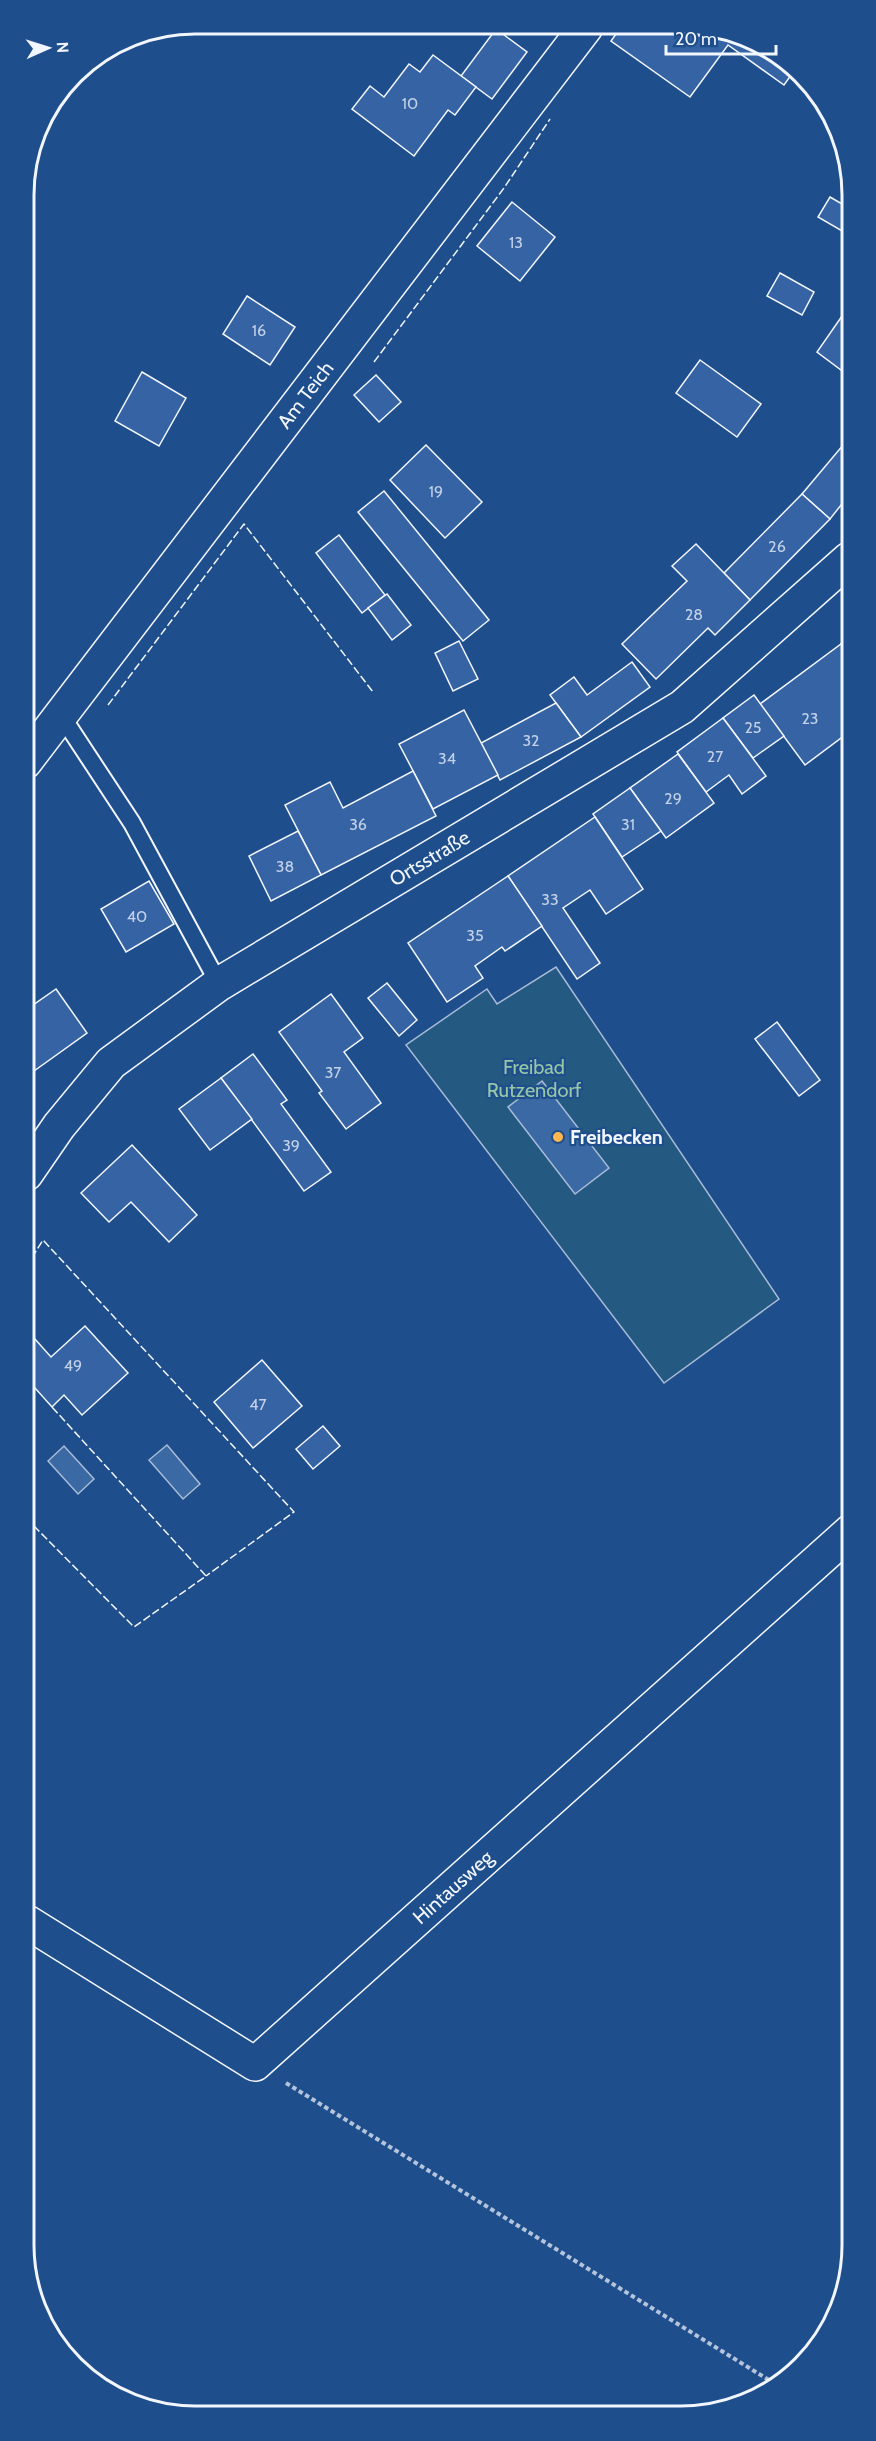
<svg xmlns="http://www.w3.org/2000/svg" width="876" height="2441" font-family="Cabin,sans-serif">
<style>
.green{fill:#245a82;stroke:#a8bbd7;stroke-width:1.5}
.water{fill:#3b69a3;stroke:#a8bbd7;stroke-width:1.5}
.building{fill:#3563a3;stroke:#f2f6ff;stroke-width:1.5}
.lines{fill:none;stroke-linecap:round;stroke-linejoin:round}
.lane-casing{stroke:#f2f6ff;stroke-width:20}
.street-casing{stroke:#f2f6ff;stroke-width:36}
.secondary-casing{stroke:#f2f6ff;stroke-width:36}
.path{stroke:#b3c4dc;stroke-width:4;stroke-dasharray:4.5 3;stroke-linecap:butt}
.lane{stroke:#1f4e8c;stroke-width:16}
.street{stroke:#1f4e8c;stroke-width:33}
.secondary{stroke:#1f4e8c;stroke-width:33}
.fence{stroke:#f2f6ff;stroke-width:1.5;stroke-dasharray:8 3;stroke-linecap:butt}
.poi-dot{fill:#ffb74d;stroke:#1f4e8c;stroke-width:2}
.labels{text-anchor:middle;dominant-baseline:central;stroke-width:4.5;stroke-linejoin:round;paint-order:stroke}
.number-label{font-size:16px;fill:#c3d1e8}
.street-label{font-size:20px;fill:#f2f6ff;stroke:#1f4e8c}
.park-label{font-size:20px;fill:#97c8a6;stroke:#1f4e8c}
.poi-label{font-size:20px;font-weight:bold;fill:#f2f6ff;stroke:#1f4e8c;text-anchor:start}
.rim{fill:none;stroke:#f2f6ff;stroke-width:3}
</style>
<rect width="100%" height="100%" fill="#1f4e8c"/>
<path class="green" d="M556,967L779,1299L664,1383L406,1045L487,989L497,1004Z"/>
<g class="water">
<path d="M542,1081L609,1168L575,1194L508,1107Z"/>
<path d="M167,1445L200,1484L183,1499L149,1460Z"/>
<path d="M64,1446L94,1479L78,1494L48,1461Z"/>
</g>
<g class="building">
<path d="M621,27H714L794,71L784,85L728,45L690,97L611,41Z"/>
<path d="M496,29L527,52L492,99L461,76Z"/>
<path d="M433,55L476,87L455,115L448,110L414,156L352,109L370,86L384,97L409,64L420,72Z"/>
<path d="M830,197L849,208V235L818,217Z"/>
<path d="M512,202L555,237L520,281L477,246Z"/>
<path d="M780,273L814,292L802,315L767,296Z"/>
<path d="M247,296L295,327L270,365L223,334Z"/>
<path d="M849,306V376L817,352Z"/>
<path d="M700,360L761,404L737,437L676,393Z"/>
<path d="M142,372L186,398L159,446L115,421Z"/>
<path d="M376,375L401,402L379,422L354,395Z"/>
<path d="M849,438V495L830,519L802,494Z"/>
<path d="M426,445L482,502L445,538L390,480Z"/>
<path d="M384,491L489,620L463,641L358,512Z"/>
<path d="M802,494L830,519L750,600L724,573Z"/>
<path d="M339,535L385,595L362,613L316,553Z"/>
<path d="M696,544L750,600L715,635L708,628L656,679L622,644L687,581L672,566Z"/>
<path d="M387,594L411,625L392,640L368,608Z"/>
<path d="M849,634V652L841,644Z"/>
<path d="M459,641L478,679L453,691L435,653Z"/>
<path d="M841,644L849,652V732L805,765L760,704Z"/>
<path d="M632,662L650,687L581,737L550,695L574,677L587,695Z"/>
<path d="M754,695L784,736L753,758L723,718Z"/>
<path d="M556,703L581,737L500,780L481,743Z"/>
<path d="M464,710L498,775L433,809L399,744Z"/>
<path d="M723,718L766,776L742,794L729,775L706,792L677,752Z"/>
<path d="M678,754L714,803L666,838L630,788Z"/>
<path d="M413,771L436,816L321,875L285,805L330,782L343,808Z"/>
<path d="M630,788L661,831L622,857L593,814Z"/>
<path d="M595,817L643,889L606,914L590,890L563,908L600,963L577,979L508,876Z"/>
<path d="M298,831L321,875L271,901L249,856Z"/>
<path d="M508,876L542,926L505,951L502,947L475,966L483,978L447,1002L408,943Z"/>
<path d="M149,881L174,924L126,952L101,909Z"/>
<path d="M387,983L417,1020L399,1036L368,998Z"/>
<path d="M56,989L87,1033L34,1071L26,1060V1010Z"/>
<path d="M331,994L363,1038L344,1052L381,1103L346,1129L319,1093L322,1091L279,1032Z"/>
<path d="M777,1022L820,1080L799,1096L755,1039Z"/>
<path d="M253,1054L287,1100L281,1104L331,1172L304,1191L221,1078Z"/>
<path d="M221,1078L252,1119L210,1150L179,1109Z"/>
<path d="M132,1145L197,1215L169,1242L131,1202L109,1222L81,1193Z"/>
<path d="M85,1326L128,1373L82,1415L64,1395L52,1407L26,1378V1329L51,1357Z"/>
<path d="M262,1360L302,1406L253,1448L214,1402Z"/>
<path d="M323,1426L340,1446L313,1469L296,1449Z"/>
</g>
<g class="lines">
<defs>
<path id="lane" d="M61,715L132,823L219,984"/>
<g id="street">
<path id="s1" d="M25,762L586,27"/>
<path id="s2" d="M27,1922L255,2064L851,1531"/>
</g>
<g id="secondary">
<path id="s3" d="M26,1174L59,1126L111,1063L219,984L682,707L849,559"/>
</g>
</defs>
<use href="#lane" class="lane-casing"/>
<use href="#street" class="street-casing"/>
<use href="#secondary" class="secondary-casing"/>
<path class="path" d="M286,2083L777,2385"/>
<use href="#lane" class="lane"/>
<use href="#street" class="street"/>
<use href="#secondary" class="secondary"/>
<g class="fence">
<path d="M374,362L504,188L550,119"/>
<path d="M108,705L244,524L373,692"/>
<path d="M26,1267L43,1240L294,1512L206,1576"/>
<path d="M26,1518L134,1627L206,1576L52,1407"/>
</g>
</g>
<circle class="poi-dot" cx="558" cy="1137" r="6"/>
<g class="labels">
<g class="number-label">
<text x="410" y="103">10</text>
<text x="516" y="242">13</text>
<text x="259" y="330">16</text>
<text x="436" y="491">19</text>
<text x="777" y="546">26</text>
<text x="694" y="614">28</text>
<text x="810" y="718">23</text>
<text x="753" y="727">25</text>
<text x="531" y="740">32</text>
<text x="715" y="756">27</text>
<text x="447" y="758">34</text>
<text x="673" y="798">29</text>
<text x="358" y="824">36</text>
<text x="628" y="824">31</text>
<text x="285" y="866">38</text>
<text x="550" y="899">33</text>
<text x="137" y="916">40</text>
<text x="475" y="935">35</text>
<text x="333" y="1072">37</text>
<text x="291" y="1145">39</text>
<text x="73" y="1365">49</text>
<text x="258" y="1404">47</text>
</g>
<g class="street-label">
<text stroke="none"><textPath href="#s1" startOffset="462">Am Teich</textPath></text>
<text stroke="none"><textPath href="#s3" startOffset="519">Ortsstraße</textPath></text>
<text stroke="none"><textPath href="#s2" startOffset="534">Hintausweg</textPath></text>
</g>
<g class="park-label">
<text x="534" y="1067">Freibad<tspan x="534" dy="23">Rutzendorf</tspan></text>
</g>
<g class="poi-label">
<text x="570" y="1137">Freibecken</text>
</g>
</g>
<path d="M0 0H876V2441H0ZM195 34H681A161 161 0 0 1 842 195V2245A161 161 0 0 1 681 2406H195A161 161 0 0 1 34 2245V195A161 161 0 0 1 195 34Z" fill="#1f4e8c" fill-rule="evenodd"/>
<path class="rim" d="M195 34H681A161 161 0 0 1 842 195V2245A161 161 0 0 1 681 2406H195A161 161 0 0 1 34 2245V195A161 161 0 0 1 195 34Z"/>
<g transform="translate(48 48) rotate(87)" stroke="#1f4e8c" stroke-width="4.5" paint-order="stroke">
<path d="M0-4.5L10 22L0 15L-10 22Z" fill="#f2f6ff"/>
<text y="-9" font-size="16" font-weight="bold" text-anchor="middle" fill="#f2f6ff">N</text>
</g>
<path d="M666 45v9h110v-9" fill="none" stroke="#f2f6ff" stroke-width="3"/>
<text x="675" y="45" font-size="18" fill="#f2f6ff" stroke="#1f4e8c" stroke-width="4.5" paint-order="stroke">20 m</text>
</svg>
